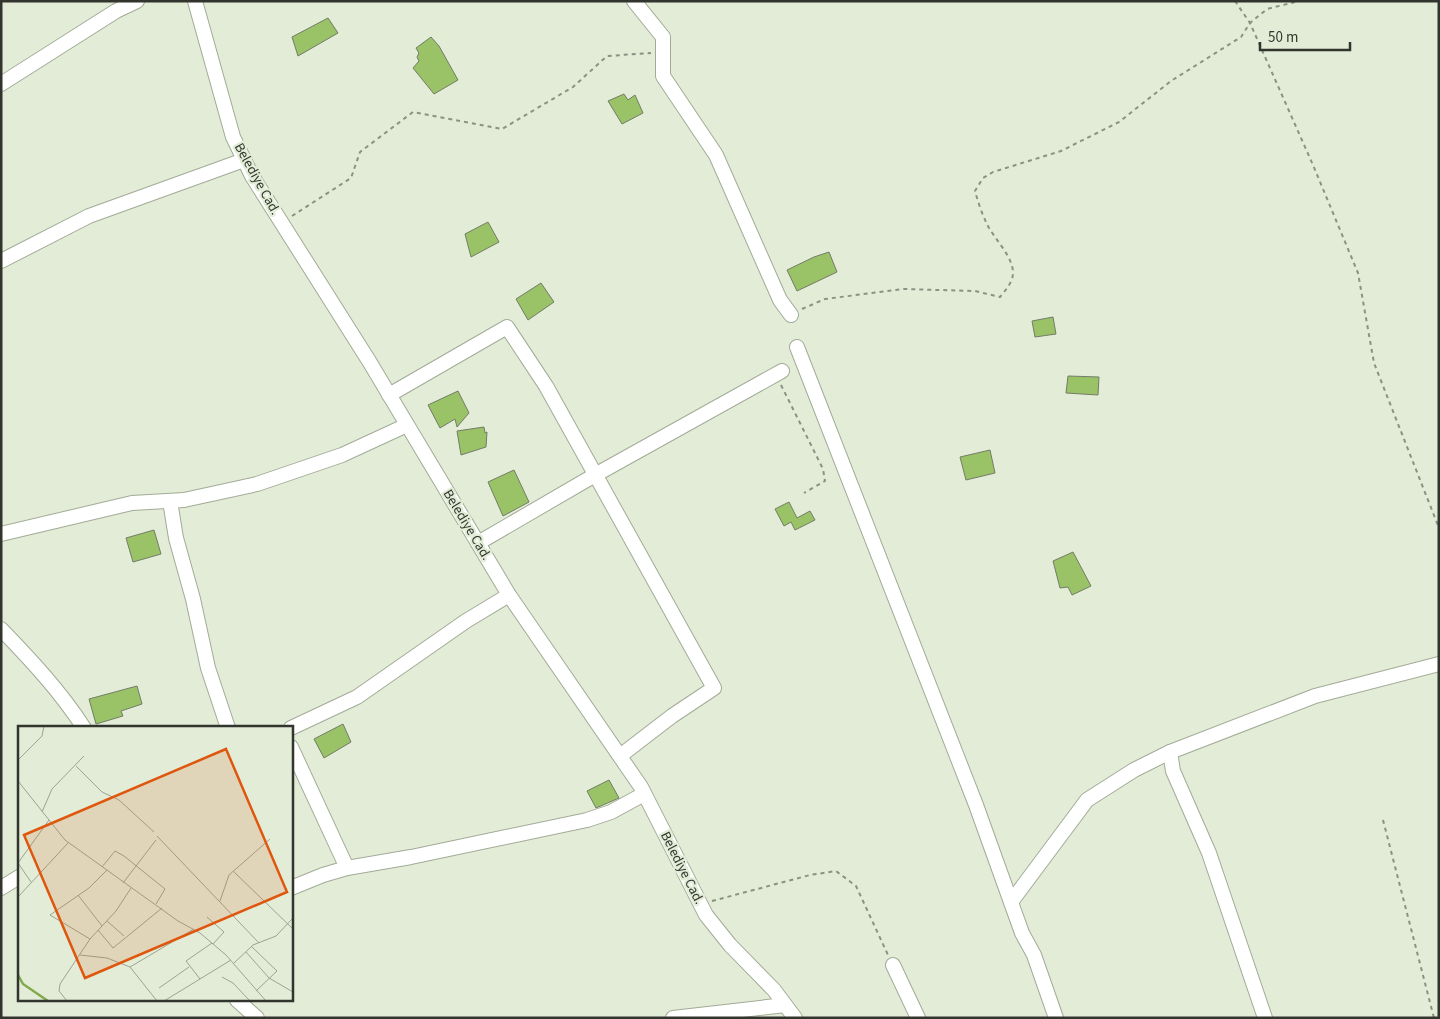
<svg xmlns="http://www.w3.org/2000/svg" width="1440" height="1019" font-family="'Source Sans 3',sans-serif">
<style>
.building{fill:#9ac266;stroke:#737c69}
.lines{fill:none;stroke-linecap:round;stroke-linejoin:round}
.minor-casing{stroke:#a2ab97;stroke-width:16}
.path{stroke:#8b9283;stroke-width:2;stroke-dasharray:4 4;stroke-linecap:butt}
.minor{stroke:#fff;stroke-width:14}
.labels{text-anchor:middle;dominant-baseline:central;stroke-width:4.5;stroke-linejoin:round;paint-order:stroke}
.street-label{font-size:14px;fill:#32352d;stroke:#e2ecd7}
.inset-river{fill:none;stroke:#83a94d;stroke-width:2.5}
.inset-road{fill:none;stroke:#9ca393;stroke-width:1}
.view{fill:#df570e;fill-opacity:0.15;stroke:#df570e;stroke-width:2.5}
.inset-edge{fill:none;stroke:#32352d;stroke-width:2.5}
</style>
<rect width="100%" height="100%" fill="#e2ecd7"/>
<g class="building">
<path d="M328,18L338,33L298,56L292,37Z"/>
<path d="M431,37L439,46L458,80L434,94L413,68L419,61L417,57L419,53L416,48Z"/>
<path d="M624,94L628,100L635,95L643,113L622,124L608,101Z"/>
<path d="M488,222L499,242L471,257L465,234Z"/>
<path d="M829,252L837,272L797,291L787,270L814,257Z"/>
<path d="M541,283L554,302L528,320L516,299Z"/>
<path d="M1053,317L1056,334L1035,337L1032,321Z"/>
<path d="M1068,376L1099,377L1098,395L1066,393Z"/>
<path d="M458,391L469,413L457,427L455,419L440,428L428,405Z"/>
<path d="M484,427L485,433L487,432L486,447L461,455L457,431Z"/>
<path d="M990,450L995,473L966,480L960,457Z"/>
<path d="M514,470L529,502L503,516L488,482Z"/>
<path d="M789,502L797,518L810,511L815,520L795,530L791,522L784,526L775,509Z"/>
<path d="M154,530L161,554L133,562L126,538Z"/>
<path d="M1073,552L1091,586L1072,595L1068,587L1060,588L1053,561Z"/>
<path d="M137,686L142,704L121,711L123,716L96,724L89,699Z"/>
<path d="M343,724L351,742L324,758L314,739Z"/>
<path d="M609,780L619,798L596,808L587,791Z"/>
</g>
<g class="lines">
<defs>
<g id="minor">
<path d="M195,1L233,137L252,176L369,361L509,595L641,787L706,915L730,945L774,990L795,1018"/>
<path d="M634,1L663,37V76L716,155L780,300L791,315"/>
<path d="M1,84L116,11L137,1"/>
<path d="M1,261L89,216L244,160"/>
<path d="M797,347L976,805L1022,933L1034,955L1056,1018"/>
<path d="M389,395L507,327L546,386L714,688L672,716L620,756"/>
<path d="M170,501L176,538L193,599L208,668L228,728"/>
<path d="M1,534L132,503L184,500L257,484L342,455L407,425"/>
<path d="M478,543L595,475L782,371"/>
<path d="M1,629C31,660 60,691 84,728"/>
<path d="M291,728L357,697L466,621L509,595"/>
<path d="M291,747L347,868"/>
<path d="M1170,752L1173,771L1209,853L1265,1018"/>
<path d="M1,888L19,877"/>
<path d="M291,888L323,875L347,868L411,857L587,820L611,812L644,794"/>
<path d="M1011,902L1087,800L1134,770L1170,752L1315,696L1439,664"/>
<path d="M893,965L918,1018"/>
<path d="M237,1000L257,1018"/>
<path d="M673,1018L785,1005"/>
</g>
</defs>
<use href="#minor" class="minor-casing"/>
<g class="path">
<path d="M1235,1L1250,23L1313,165L1358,273L1374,363L1439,528"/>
<path d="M292,216L351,178L360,152L413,112L502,129L573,87L607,56L651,53"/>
<path d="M802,309L825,299L904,289L975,291L1000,297C1005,291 1013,282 1013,273C1013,256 994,239 987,224C982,214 978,202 975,191L983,178L993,172L1061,151L1119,122L1171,81L1241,37L1250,23L1267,9L1299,1"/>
<path d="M781,385L823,469L825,481L804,493"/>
<path d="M1383,820L1434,1018"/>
<path d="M712,901L810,875L836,871L856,886L888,955"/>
</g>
<use href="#minor" class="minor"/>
</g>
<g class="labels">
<g class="street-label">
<text transform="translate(257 179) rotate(61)">Belediye Cad.</text>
<text transform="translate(467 525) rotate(59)">Belediye Cad.</text>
<text transform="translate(682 868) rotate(63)">Belediye Cad.</text>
</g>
</g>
<g transform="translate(18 726)">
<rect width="275" height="275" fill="#e2ecd7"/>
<path class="inset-river" d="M0,249L5,258L30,275"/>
<path class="inset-road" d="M0,34L24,10L26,0M58,40L84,66L101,74L136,106M0,55L47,114L160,195L182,207L208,229L248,275M24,86L34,63L66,30M139,110L241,217M84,141L97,125L106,130L147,163L138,178M215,145L275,203M13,156L0,137L31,94M105,157L138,114M60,169L84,200M0,171L50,117M202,175L211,149L252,113M189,191L206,206L195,218M89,195L106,210M80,204L95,222L144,182M72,213L32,189L71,162L89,144M234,221L259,245L238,265M228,226L251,252L275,266M62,229L89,232L112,241L139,275M216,237L235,219L258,210L275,192M112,241L176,203M204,251L215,257L232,275M182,253L168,235L194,217M141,262L171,241M49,275L41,265L42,258L72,213L98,185L113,162M146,275L213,234"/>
<path class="view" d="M208,23L269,166L67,252L6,109Z"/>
<rect width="275" height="275" class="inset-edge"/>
</g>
<rect width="1440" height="1019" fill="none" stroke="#32352d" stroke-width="5"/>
<path d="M1260 42v8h90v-8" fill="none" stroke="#32352d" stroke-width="2.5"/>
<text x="1268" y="42" font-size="15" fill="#32352d" stroke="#e2ecd7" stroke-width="4" paint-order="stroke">50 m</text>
</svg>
